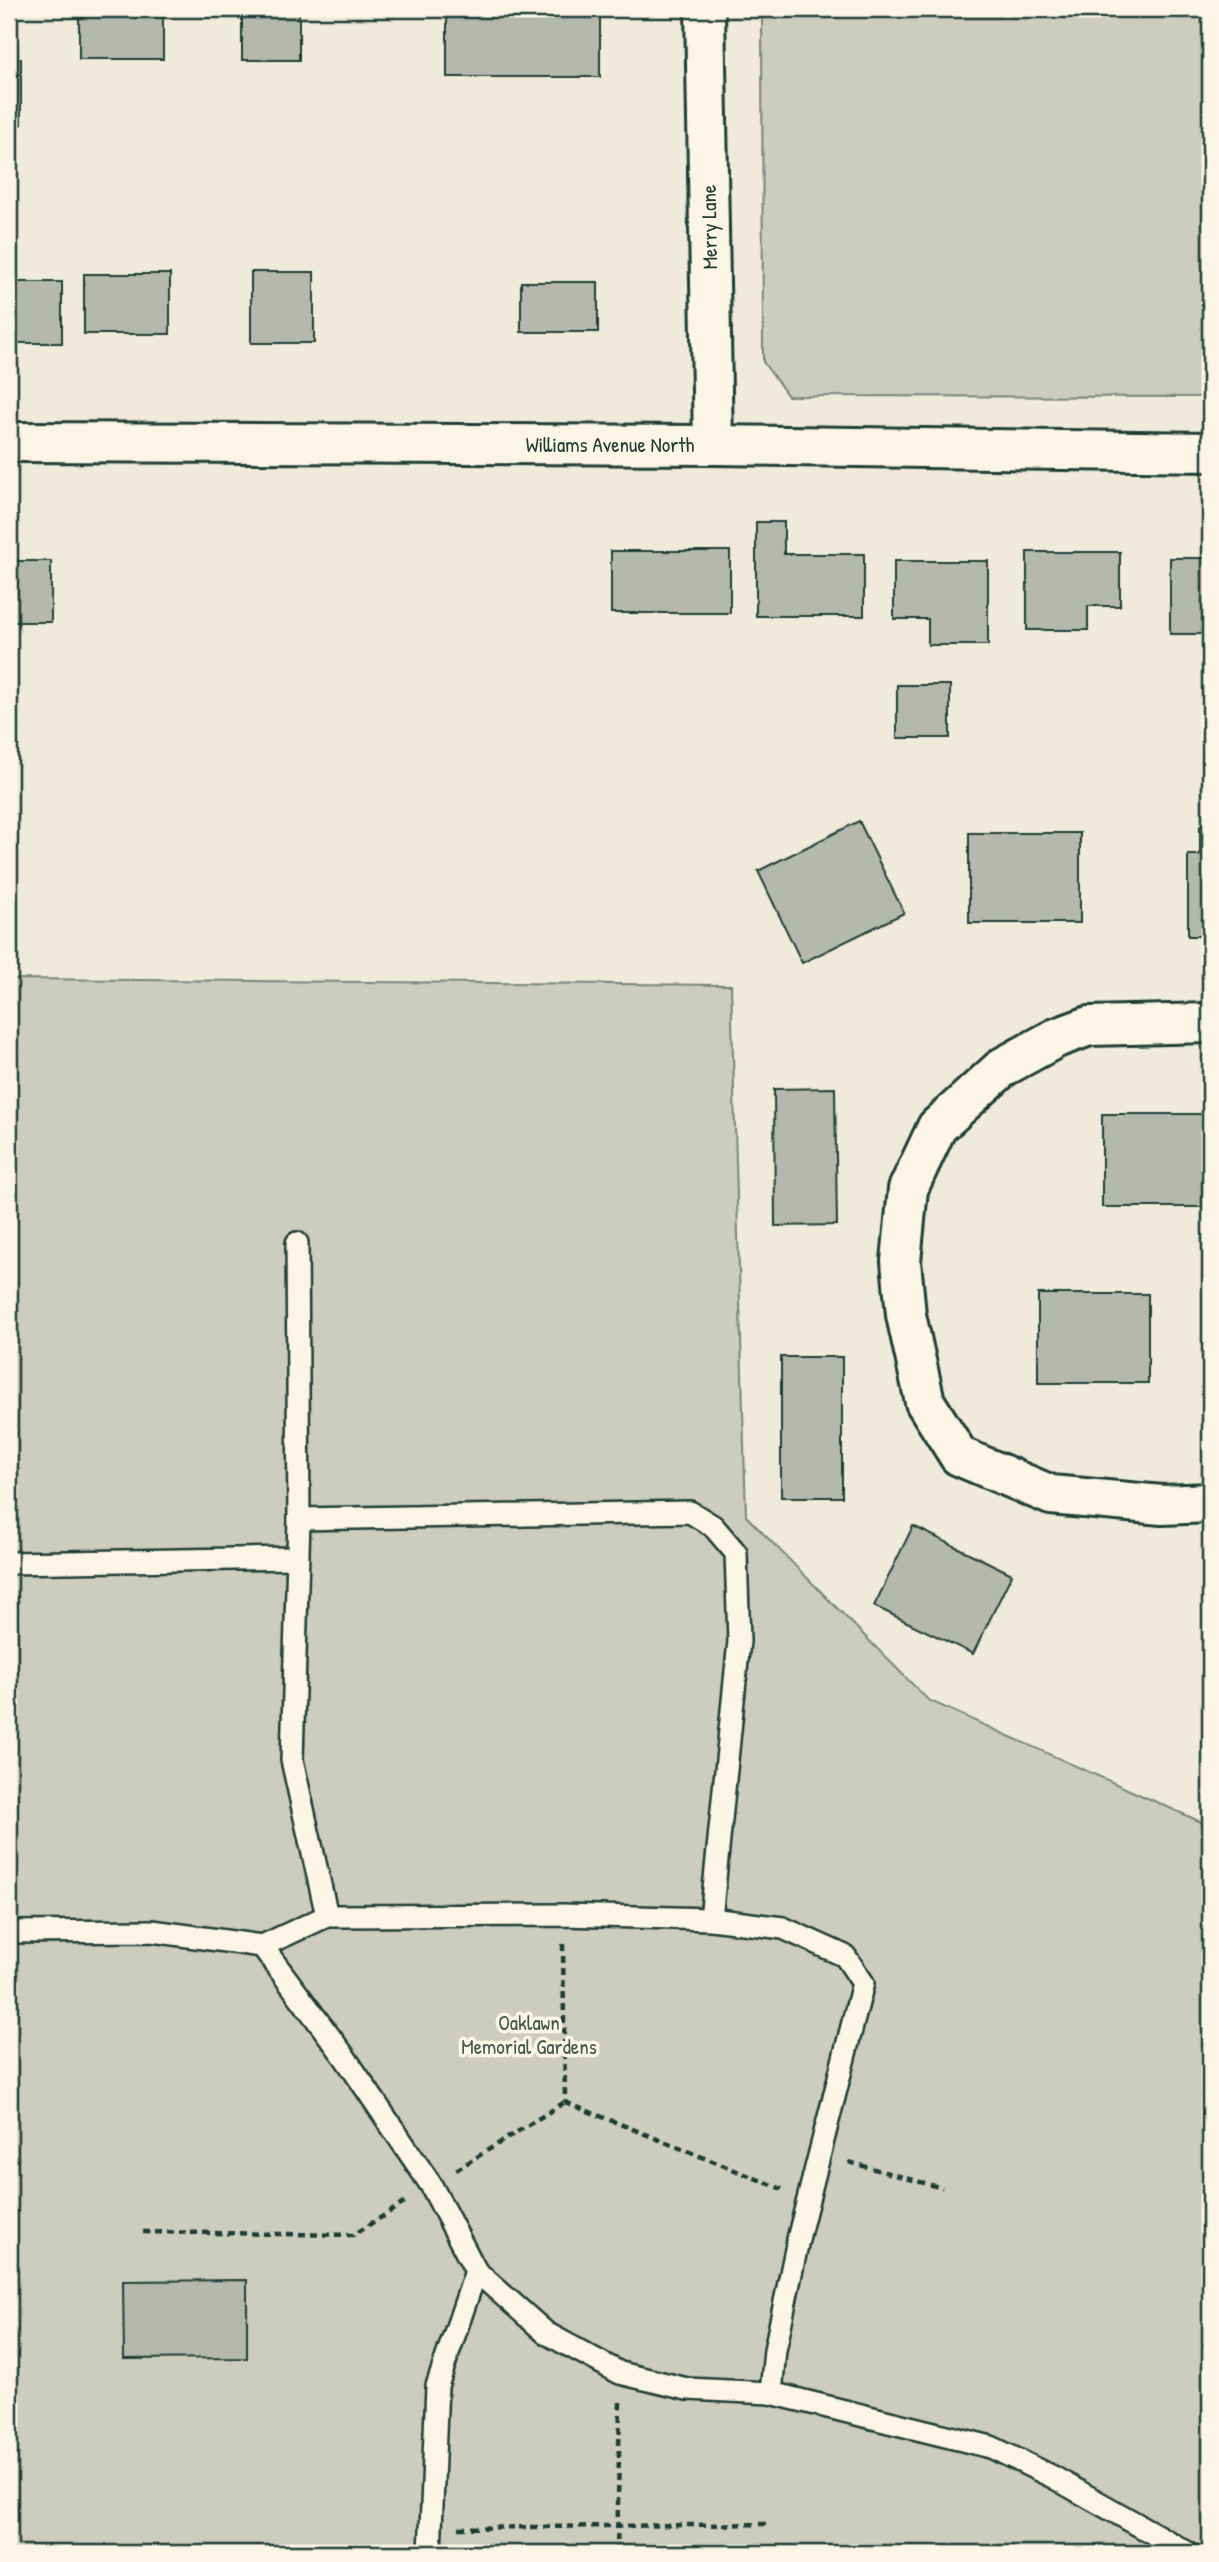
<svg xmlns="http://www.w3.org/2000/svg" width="1219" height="2562" font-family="'Patrick Hand',sans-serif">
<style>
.green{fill:#cccdbf;stroke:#76857a;stroke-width:2}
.building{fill:#b5b9ad;stroke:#1f3d34;stroke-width:2}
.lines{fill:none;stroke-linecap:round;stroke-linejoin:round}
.lane-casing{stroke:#1f3d34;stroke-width:26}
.street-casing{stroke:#1f3d34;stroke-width:44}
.path{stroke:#1f3d34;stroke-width:4.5;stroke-dasharray:7 5;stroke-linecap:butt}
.lane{stroke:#fcf5e5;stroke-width:21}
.street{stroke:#fcf5e5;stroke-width:38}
.labels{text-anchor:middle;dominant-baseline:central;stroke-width:7;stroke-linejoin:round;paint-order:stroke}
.street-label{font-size:21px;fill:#1f3d34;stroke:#fcf5e5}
.park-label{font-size:21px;fill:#425a50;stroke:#fcf5e5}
</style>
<rect width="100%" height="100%" fill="#efeada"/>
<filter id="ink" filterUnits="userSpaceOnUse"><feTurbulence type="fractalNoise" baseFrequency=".0143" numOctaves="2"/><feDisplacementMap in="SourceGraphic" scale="14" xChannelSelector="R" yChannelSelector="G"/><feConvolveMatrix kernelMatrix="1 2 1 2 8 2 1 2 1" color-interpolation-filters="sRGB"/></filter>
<g filter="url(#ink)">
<g class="green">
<path d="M762,9H1210V397L788,396L763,362Z"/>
<path d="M9,979L731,985L746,1516L928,1700L1210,1826V2553H9Z"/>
</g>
<g class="building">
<rect x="79" y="9" width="84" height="50"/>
<rect x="242" y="9" width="57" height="51"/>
<rect x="447" y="9" width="153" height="68"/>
<rect x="9" y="59" width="12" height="66"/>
<rect x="251" y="272" width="63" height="71"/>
<rect x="84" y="274" width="86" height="60"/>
<rect x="9" y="282" width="53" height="61"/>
<rect x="521" y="282" width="77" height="50"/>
<path d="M756,522H784V554H864V616H756Z"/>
<rect x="611" y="551" width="119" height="62"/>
<path d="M1027,552H1120V606H1088V630H1027Z"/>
<rect x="1170" y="558" width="40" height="76"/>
<rect x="9" y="561" width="42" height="61"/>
<path d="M894,561H988V645H928V619H894Z"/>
<rect x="897" y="685" width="53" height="53"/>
<path d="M859,821L904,913L802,963L758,871Z"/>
<path d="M1200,826H1210V936H1188V855H1200Z"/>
<rect x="969" y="833" width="111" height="90"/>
<path d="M835,1088L837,1225L775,1226L774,1089Z"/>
<rect x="1102" y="1114" width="105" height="93"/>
<rect x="1038" y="1294" width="110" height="89"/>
<rect x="781" y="1357" width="61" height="140"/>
<path d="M913,1526L1012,1574L973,1654L874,1606Z"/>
<path d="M247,2280V2358L124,2359L123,2281Z"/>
</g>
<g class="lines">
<defs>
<g id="lane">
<path d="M297,1243L299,1519L292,1760L327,1916"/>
<path d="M299,1519L690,1512L713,1526L736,1553L739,1641L711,1919"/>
<path d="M9,1563L296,1558"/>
<path d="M9,1932L152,1931L262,1946L344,2056L431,2185L476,2271L546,2333L620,2373L687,2389L771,2393L991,2447L1053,2477L1188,2553"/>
<path d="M262,1946L327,1916L563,1915L711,1919L783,1928L845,1956L863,1983L799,2235L775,2350L771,2393"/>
<path d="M430,2553L437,2386L476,2271"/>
</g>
<g id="street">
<path d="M705,9L713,445"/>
<path d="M9,442L713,445L1210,452"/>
<path d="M1210,1023L1089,1026L1056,1038L1003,1067L937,1127L908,1189L901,1261L906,1315L925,1402L959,1456L1051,1495L1162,1505L1210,1503"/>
</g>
</defs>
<use href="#lane" class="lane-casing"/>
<use href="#street" class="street-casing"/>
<g class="path">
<path d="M563,1944L565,2102"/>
<path d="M565,2102L782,2189"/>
<path d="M849,2162L942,2188"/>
<path d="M456,2170L565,2102"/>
<path d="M143,2232L353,2235L407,2201"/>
<path d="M459,2528L766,2524"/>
<path d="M617,2553L620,2402"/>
</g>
<use href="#lane" class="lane"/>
<use href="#street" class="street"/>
</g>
</g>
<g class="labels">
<g class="street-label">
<text transform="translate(709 227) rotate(-91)">Merry Lane</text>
<text x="610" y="444">Williams Avenue North</text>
</g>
<g class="park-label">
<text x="529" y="2022">Oaklawn<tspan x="529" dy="24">Memorial Gardens</tspan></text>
</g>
</g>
<rect width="1219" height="2562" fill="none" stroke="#fcf5e5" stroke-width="35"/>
<rect x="18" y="18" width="1184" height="2527" fill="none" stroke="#1f3d34" stroke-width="2.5" filter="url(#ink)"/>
</svg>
